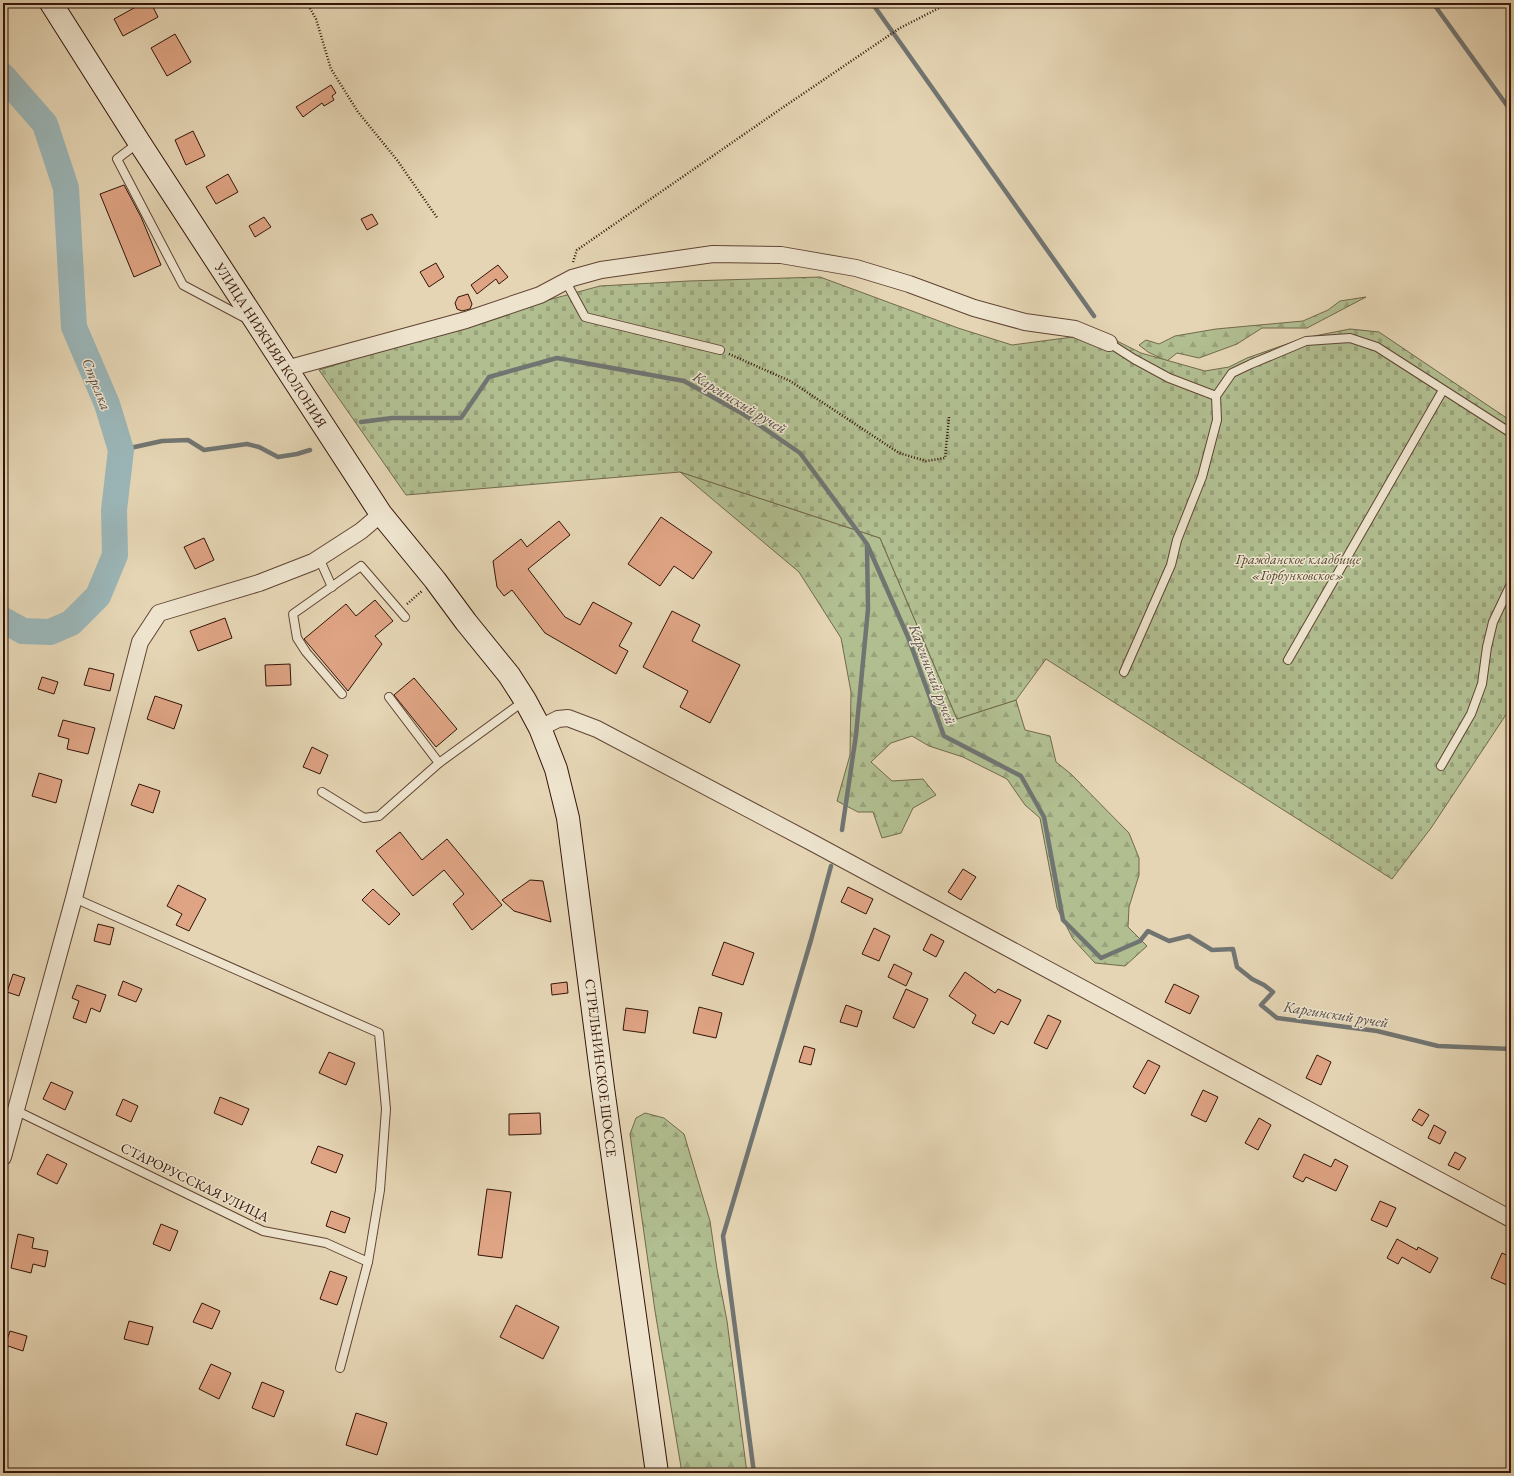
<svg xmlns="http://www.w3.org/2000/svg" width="1514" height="1476" font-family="'EB Garamond',serif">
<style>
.forest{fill:url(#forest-firs);stroke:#72694c}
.cemetery{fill:url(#cemetery-stones);stroke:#72694c}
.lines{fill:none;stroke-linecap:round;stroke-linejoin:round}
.stream{stroke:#717572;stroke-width:4.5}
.river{stroke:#9bb6b8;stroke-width:26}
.building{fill:#dfa484;stroke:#331408}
.service-casing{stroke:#604433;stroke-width:10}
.minor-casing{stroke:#604433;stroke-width:18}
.secondary-casing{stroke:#331408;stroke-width:24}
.path{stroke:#331408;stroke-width:2.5;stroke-dasharray:1 2;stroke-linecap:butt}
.service{stroke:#eee4ce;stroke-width:8}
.minor{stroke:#eee4ce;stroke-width:16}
.secondary{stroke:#eee4ce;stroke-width:22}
.labels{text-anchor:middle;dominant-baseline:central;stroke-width:3;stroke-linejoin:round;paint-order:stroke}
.street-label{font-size:14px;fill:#331408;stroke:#eee4ce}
.park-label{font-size:14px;font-style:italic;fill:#594731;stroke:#eee4ce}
.water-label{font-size:15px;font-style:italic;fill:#574d46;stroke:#eee4ce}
</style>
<defs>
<pattern id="forest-firs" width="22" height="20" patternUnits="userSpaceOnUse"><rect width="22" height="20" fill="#b1be90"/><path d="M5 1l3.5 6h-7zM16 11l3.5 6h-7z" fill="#99a27b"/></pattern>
<pattern id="cemetery-stones" width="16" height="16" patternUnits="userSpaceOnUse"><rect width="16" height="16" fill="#b1be90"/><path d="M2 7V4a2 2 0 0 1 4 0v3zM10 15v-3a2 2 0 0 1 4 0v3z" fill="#99a27b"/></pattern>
</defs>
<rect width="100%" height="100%" fill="#e5d5b4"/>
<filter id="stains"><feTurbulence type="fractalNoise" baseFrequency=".005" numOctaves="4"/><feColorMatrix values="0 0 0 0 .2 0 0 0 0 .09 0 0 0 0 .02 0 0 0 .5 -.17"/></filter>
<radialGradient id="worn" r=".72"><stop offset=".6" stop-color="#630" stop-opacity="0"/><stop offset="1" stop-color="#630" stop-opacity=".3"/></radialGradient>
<g class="forest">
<path d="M1366,297L1307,328H1262L1237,344L1199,358L1177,353L1167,361L1148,352L1139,345L1146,340L1159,344L1175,336L1216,329L1303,321L1328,310L1340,301Z"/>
<path d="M680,472L880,538L957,719L1016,700L1025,730L1050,736L1056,762L1071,774L1129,833L1139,858V875L1129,907L1128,927L1147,946L1125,966L1095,963L1073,939L1057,908L1040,818L1025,805L1007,779L963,757L929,746L912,736L891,743L871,762L892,781L923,779L936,795L913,808L901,833L882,838L873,812H858L837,801L850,755L851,692L841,638L799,572Z"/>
<path d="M645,1113L664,1118L684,1134L710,1221L717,1269L727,1321L747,1473H682L655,1311L630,1134L636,1118Z"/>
</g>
<path class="cemetery" d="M820,277L958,328L1012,345L1073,337L1117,341L1141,353L1205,371L1229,367L1247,358L1304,338L1350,329L1379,332L1511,421V707L1431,828L1392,879L1046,659L1016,700L957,719L880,538L680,472L406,495L319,370L526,306L600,286L689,281Z"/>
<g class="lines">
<g class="stream">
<path d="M872,3L1094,316"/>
<path d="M1433,3L1511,111"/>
<path d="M361,422L392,418H461L489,377L557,358L684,381L743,414L800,453L867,544L908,637L944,736L1021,776L1044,817L1063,920L1101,958L1140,941L1148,931L1169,941L1189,936L1212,950L1233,949L1237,967L1252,979L1264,985L1273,992L1261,1005L1277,1018L1377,1031L1438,1046L1511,1049"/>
<path d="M121,450L162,441L188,440L204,450L247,444L259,447L278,457L297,454L310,450"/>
<path d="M842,830L856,735L868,609L867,547"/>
<path d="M754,1473L723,1236L811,940L831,866"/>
</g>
<path class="river" d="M3,76L45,124L66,188L74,327L107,404L121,450L114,510L115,555L98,596L71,623L50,632L23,631L3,620"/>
</g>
<g class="building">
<path d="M143,3H151L158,17L123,36L114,19Z"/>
<path d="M175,34L191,62L167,76L151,48Z"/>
<path d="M331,85L336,93L332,96L334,100L324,106L322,103L303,117L296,107Z"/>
<path d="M193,131L205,156L186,165L175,140Z"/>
<path d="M228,174L238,192L216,204L206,187Z"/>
<path d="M124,185L141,217L161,265L134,277L100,194Z"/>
<path d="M372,214L378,224L367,230L361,219Z"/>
<path d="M264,217L271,227L255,237L249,226Z"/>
<path d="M436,263L444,277L429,287L420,272Z"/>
<path d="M498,265L508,277L499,284L496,279L477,294L471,285Z"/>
<path d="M468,294L472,304L470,309L462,311L457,309L455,303L458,297Z"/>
<path d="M661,517L712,552L693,579L674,566L660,586L628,564Z"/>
<path d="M559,521L570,535L528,569L565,617L580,625L593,602L632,623L619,646L628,651L616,674L545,633L512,590L504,596L497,587L493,561L521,539L527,547Z"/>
<path d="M204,538L214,560L195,569L184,547Z"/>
<path d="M375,600L393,621L375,636L382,644L348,691L304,639L346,604L356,616Z"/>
<path d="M672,611L700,625L692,641L740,665L710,723L680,707L688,691L643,667Z"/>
<path d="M225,618L232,638L198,651L190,631Z"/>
<path d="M290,664L291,685L266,686L265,665Z"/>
<path d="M89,668L114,674L110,691L84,685Z"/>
<path d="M42,677L58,682L54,694L38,689Z"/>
<path d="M414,678L457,729L436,747L394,695Z"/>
<path d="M155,696L182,705L174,729L147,719Z"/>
<path d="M63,720L95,728L88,754L67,749L69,739L58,736Z"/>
<path d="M312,747L328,755L320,774L303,767Z"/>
<path d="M39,773L62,780L56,803L32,796Z"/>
<path d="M139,784L160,791L153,813L131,805Z"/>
<path d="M400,832L422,860L447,839L502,905L472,930L453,904L464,894L444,870L413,896L376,851Z"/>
<path d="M963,869L976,877L961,900L948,892Z"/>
<path d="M530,880L543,881L551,922L514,911L502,900Z"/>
<path d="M178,885L206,899L189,931L176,925L182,914L167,906Z"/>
<path d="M848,887L873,899L866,914L841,902Z"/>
<path d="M373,889L400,914L389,925L362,900Z"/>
<path d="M98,924L114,928L110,945L94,941Z"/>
<path d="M874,928L890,936L879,961L862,954Z"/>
<path d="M931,934L944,941L936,957L923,950Z"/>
<path d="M724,942L754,953L743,985L712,975Z"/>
<path d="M894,964L912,973L906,986L888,977Z"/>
<path d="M965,972L995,993L998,989L1021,1000L1008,1025L1001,1021L994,1034L972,1023L976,1015L949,996Z"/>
<path d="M13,974L25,978L19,996L7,992Z"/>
<path d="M123,981L142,989L136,1002L118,995Z"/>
<path d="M567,982L568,993L552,995L551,984Z"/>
<path d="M1174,984L1199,996L1190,1014L1165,1002Z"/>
<path d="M77,985L106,995L100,1012L91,1008L86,1023L73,1018L79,1001L72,998Z"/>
<path d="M906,989L928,999L914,1028L893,1018Z"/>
<path d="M846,1005L862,1011L857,1027L840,1022Z"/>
<path d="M699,1007L722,1013L716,1038L693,1033Z"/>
<path d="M626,1008L648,1011L645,1033L623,1030Z"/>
<path d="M1048,1015L1061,1021L1047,1049L1034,1043Z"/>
<path d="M804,1046L815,1049L811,1065L799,1062Z"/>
<path d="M329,1052L355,1063L346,1085L319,1073Z"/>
<path d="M1317,1055L1331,1062L1321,1085L1306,1078Z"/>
<path d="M1148,1060L1160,1066L1145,1094L1133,1087Z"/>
<path d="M51,1082L73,1092L65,1110L43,1099Z"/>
<path d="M1203,1090L1218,1097L1206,1122L1191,1115Z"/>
<path d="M220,1097L249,1109L242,1125L214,1113Z"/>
<path d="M123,1099L138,1106L131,1122L116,1115Z"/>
<path d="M1419,1109L1429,1115L1422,1126L1412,1120Z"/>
<path d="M540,1113L541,1134L509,1135V1114Z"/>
<path d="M1259,1118L1271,1125L1258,1150L1245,1143Z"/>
<path d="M1434,1125L1446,1132L1440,1144L1428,1138Z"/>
<path d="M318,1146L343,1155L336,1173L311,1163Z"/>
<path d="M1455,1152L1466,1158L1459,1170L1448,1165Z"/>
<path d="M47,1154L67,1164L57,1184L37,1174Z"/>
<path d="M1304,1154L1331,1167L1335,1159L1348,1166L1336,1191L1306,1177L1303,1182L1293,1177Z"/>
<path d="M487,1189L511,1192L502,1258L478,1255Z"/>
<path d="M1380,1201L1396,1208L1387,1227L1371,1220Z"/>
<path d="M331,1211L350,1218L345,1233L326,1226Z"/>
<path d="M161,1224L178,1231L170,1251L153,1244Z"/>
<path d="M18,1234L34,1238L32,1248L48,1251L45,1267L33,1264L31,1273L11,1268Z"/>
<path d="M1397,1239L1417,1250L1418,1247L1438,1258L1430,1273L1402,1257L1398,1264L1387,1258Z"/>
<path d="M1502,1253L1511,1257V1275L1507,1285L1491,1278Z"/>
<path d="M330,1271L347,1277L337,1305L320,1299Z"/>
<path d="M202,1303L220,1311L212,1329L193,1322Z"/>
<path d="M516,1305L559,1327L543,1359L500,1337Z"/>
<path d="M129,1321L153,1327L148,1345L124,1339Z"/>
<path d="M10,1331L27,1336L23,1351L5,1345Z"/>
<path d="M211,1364L231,1373L219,1399L199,1389Z"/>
<path d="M262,1382L284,1391L274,1417L252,1408Z"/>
<path d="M356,1413L387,1423L377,1455L346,1445Z"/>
</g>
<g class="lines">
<defs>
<g id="service">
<path d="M138,143L117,159L183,285L247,319"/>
<path d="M566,282L585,317L720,350"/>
<path d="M1109,343L1134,359L1169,378L1216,396L1232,373L1251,364L1306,341L1350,338L1377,347L1511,433"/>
<path d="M319,558L332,587"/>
<path d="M1288,660L1443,390"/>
<path d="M1124,672L1171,565L1177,540L1202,477L1217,420L1216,396"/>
<path d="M342,694L306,652L297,638L293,614L361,566L405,617"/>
<path d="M389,697L439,763"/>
<path d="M1441,766L1471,714L1482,684L1487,647L1493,622L1511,584"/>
<path d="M322,792L364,818L379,816L439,763L524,701"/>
<path d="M74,898L379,1033L386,1109L380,1190L368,1262L340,1368"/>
<path d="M15,1110L263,1231L326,1243L368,1262"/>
</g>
<g id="minor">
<path d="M286,369L466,320L540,295L572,278L601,270L713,254L781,255L856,268L909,284L974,308L1025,322L1075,329L1109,343"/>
<path d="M540,728L558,719L568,718L597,729L811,842L1511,1219"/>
<path d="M3,1157L74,898L140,642L159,613L259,583L313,562L361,531L381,514"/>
</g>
<path id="secondary" d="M51,3L139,142L381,514L435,580L466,622L509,675L525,700L540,728L556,769L568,818L603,1088L657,1473"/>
</defs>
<use href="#service" class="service-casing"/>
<use href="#minor" class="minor-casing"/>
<use href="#secondary" class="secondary-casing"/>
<g class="path">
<path d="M307,3L316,19L331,69L358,112L397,160L438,219"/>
<path d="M573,262L577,250L782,108L900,28L949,3"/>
<path d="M729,354L790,381L899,453L926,461L945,458L949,417"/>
<path d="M407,604L422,591"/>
</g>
<use href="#service" class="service"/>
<use href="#minor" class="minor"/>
<use href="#secondary" class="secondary"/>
</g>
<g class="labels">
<g class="street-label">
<text transform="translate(271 345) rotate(57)">УЛИЦА НИЖНЯЯ КОЛОНИЯ</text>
<text transform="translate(601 1068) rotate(83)">СТРЕЛЬНИНСКОЕ ШОССЕ</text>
<text transform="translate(195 1182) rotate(26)">СТАРОРУССКАЯ УЛИЦА</text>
</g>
<g class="park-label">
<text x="1298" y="559">Гражданское кладбище<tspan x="1298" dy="16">«Горбунковское»</tspan></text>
</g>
<g class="water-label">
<text transform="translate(97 384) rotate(68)">Стрелка</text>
<text transform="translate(740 402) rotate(31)">Каргинский ручей</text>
<text transform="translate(933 674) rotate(69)">Каргинский ручей</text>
<text transform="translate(1336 1014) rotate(9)">Каргинский ручей</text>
</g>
</g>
<rect width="1514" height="1476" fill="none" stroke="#e5d5b4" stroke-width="16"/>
<rect x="4" y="4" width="1506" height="1468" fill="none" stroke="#331408" stroke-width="2"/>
<rect x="8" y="8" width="1498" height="1460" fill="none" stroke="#331408"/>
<rect width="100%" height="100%" filter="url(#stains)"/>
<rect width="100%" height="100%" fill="url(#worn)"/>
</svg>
